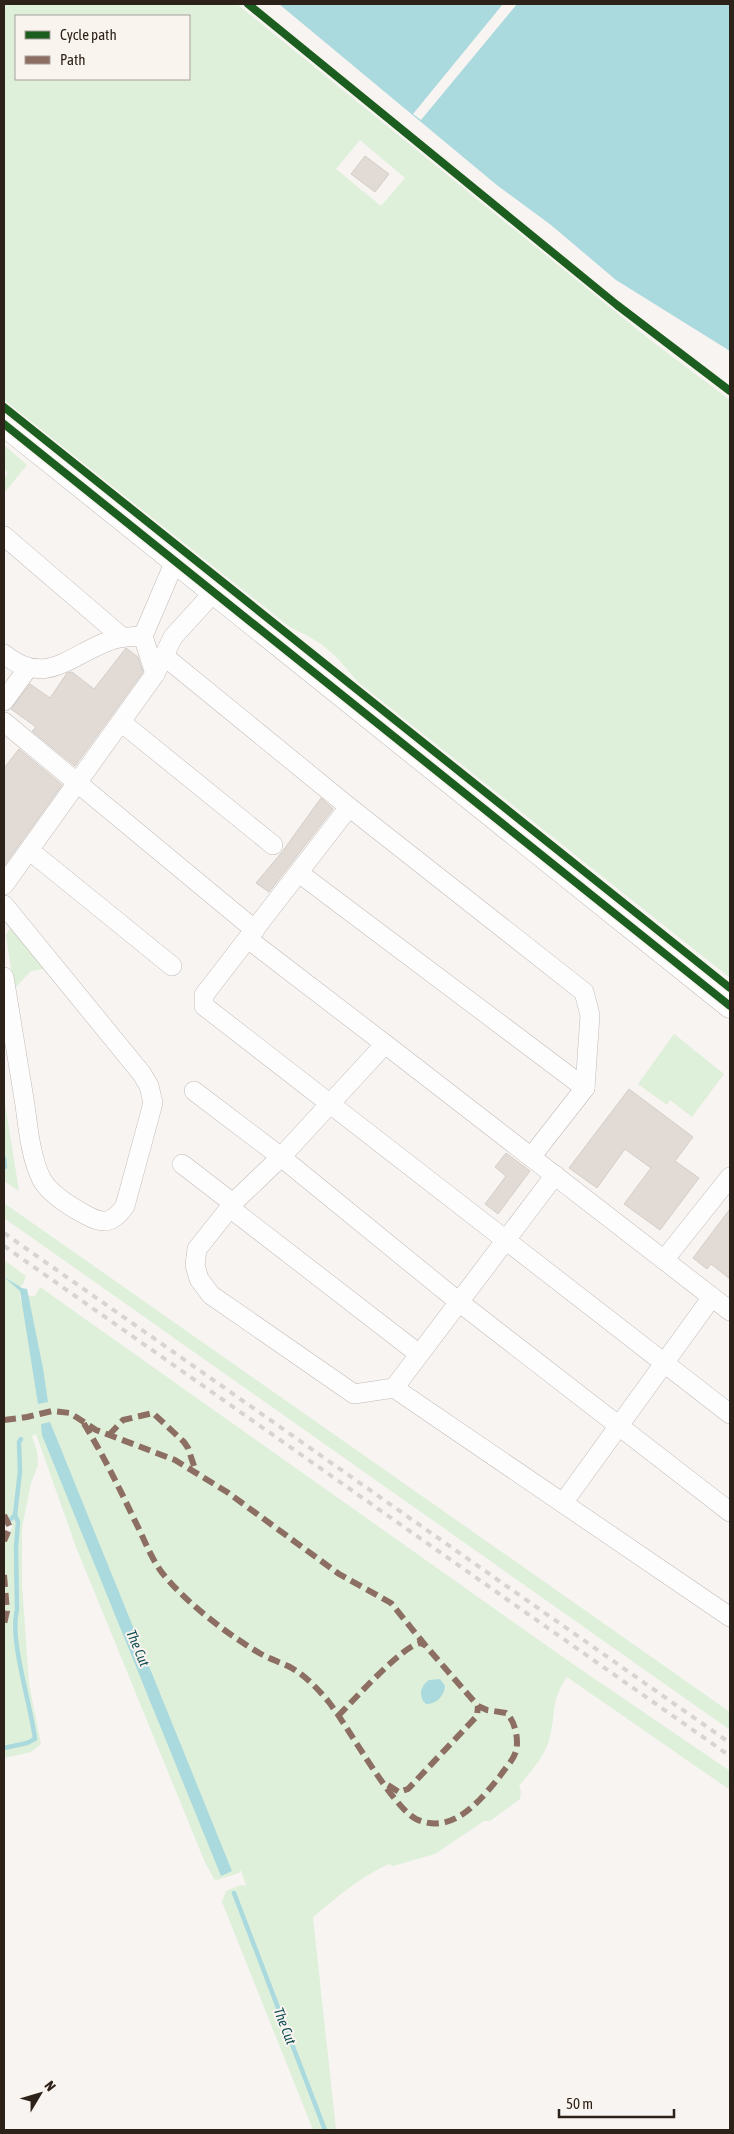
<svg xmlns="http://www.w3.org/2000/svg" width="734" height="2134" font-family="'Asap Condensed',sans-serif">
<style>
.green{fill:#def0da;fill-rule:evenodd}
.water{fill:#aad9de}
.pier{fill:#f7f4f2}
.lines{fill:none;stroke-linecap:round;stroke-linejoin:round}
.stream{stroke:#aad9de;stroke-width:4.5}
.building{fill:#e2dbd5;stroke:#d5cec8}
.minor-casing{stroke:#c2bbb7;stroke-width:20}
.major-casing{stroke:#c2bbb7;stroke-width:25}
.minor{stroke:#fefdfd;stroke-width:19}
.major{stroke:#fefdfd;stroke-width:24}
.rail{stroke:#d6d5d3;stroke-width:4;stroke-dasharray:6 6;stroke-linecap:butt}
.quiet{stroke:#8d6e63;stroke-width:6;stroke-dasharray:12 6;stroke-linecap:butt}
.cycleway-casing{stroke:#faf4ef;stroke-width:11}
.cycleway{stroke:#1b5e20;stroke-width:8}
.labels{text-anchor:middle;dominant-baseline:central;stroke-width:4;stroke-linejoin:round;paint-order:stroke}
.water-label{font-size:14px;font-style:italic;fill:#114f55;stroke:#faf4ef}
</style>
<rect width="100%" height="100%" fill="#f7f4f2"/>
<g class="green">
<path d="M4,4H237L649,339L730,400V978L359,683C335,655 326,643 291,628L4,400ZM16,16H189V79H16ZM360,140L405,178L381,206L336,169Z"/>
<path d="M4,445L27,465L4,493V479L8,473L4,469Z"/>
<path d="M11,927L50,968L31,971L14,989L6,935Z"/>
<path d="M674,1034L724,1074L692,1117L670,1100L667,1105L638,1084Z"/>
<path d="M4,1097L19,1191L4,1181Z"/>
<path d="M4,1203L730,1712V1730L4,1218Z"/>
<path d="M4,1260L26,1276L23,1284L20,1287V1297L43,1368L27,1294L30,1296H35L40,1287L567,1660L730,1771V1790L567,1677C549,1703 557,1714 549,1740C544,1758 530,1772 519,1786L521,1791L520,1799L490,1821H484L435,1854L393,1866L389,1864C361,1876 336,1898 313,1917L336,2130H313L222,1902L226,1891L241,1885L246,1886L241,1870L239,1873L217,1880L214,1879L204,1860L76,1547L36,1434L32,1436L37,1451L38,1465L31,1483L22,1528V1584L29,1684L41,1744L31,1752L4,1758V1543L12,1528V1523L4,1513Z"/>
</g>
<g class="water">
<path d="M279,4H730V351L616,280L551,225L498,186Z"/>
<path d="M4,1277L22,1288L27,1289L43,1368L48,1402L38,1404L20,1291Z"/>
<path d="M50,1422L232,1871L221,1876L42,1435L41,1424Z"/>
<path d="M440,1679L445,1686C444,1696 437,1704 426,1704L423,1701C419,1692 421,1686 429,1680Z"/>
</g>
<path class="pier" d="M503,4H517L421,120L413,114Z"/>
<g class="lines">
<g class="stream">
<path d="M4,1158L5,1167"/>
<path d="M11,1519L15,1515L20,1471L19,1442L21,1439"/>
<path d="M4,1524L5,1523"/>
<path d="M4,1748L27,1743L35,1739C31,1705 9,1639 17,1610L16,1547L18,1522L15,1515"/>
<path d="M234,1893L325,2130"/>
</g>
</g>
<g class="building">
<path d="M365,156L389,174L375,192L351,174Z"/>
<path d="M126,648L138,657L143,672L75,766L32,731L36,727L11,709L30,684L50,698L67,673L72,672L94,689Z"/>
<path d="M19,749L62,785L4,866V768Z"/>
<path d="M321,798L333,809L269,892L256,883L282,852Z"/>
<path d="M629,1089L693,1137L675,1161L699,1178L660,1230L624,1204L651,1168L625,1149L597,1188L569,1168Z"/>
<path d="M506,1153L530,1171L498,1214L485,1204L506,1176L495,1167Z"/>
<path d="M730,1209V1279L711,1264L707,1269L693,1258Z"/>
</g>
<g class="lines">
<defs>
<g id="minor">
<path d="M4,536L122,637"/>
<path d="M4,654C45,688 70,655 109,641C120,636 131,637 143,636"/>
<path d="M164,656L349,807L584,992L590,1015L585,1088L531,1157"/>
<path d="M155,674L143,636L175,561"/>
<path d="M4,701L28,668"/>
<path d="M4,722L255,930"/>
<path d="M121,722L273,845"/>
<path d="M349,807L204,995V1006L730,1414"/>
<path d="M29,850L172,966"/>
<path d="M299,873L585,1088"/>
<path d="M4,885L155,674L173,637L214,592"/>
<path d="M4,905L142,1074L149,1086L153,1103L125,1206C113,1223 104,1225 86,1215C71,1207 51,1195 42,1180C31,1159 28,1128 25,1105C18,1062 11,1020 4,977"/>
<path d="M248,939L385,1044"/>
<path d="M194,1091L281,1157L459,1302L730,1512"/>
<path d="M182,1164L234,1204"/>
<path d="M230,1208L419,1354"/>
<path d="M664,1260L730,1177"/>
<path d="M730,1311L385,1044L281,1157L236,1200L197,1249L195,1265L199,1279L211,1295L354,1394L394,1388L730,1617"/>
<path d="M394,1388L555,1175"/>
<path d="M563,1503L712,1297"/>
</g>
<path id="major" d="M4,424L730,1006"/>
</defs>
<use href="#minor" class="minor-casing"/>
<use href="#major" class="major-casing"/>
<use href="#minor" class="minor"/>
<use href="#major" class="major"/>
<g class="rail">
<path d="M4,1233L730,1743"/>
<path d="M4,1246L730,1756"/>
</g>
<g class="quiet">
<path d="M4,1420L27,1417L52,1411L70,1413L96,1430L175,1460L227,1492L339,1574L391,1603L425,1645L478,1706L487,1710L506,1713C515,1720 519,1740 516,1751C513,1761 505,1768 500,1776C480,1801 452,1836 416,1819C392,1807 348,1726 328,1701C317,1688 304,1674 288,1666C279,1662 270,1659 261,1654C230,1636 193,1608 169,1581C152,1563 145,1540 134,1519C118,1485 102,1453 83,1422"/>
<path d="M109,1435L123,1420L153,1413L184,1442L188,1448L196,1472"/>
<path d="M4,1515L10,1527L4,1541"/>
<path d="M4,1575L7,1611L4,1624"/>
<path d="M338,1716C353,1701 402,1646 420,1643L425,1645"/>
<path d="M388,1785L399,1792L408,1789L477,1716L478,1706"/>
</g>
<defs>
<g id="cycleway">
<path d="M248,4L617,305L730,391"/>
<path d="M4,407L730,988"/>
<path d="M4,424L730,1006"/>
</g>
</defs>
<use href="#cycleway" class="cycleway-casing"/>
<use href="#cycleway" class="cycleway"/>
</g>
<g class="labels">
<g class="water-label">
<text transform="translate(138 1648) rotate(67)">The Cut</text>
<text transform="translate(285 2026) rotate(69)">The Cut</text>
</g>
</g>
<rect width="734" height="2134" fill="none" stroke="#2d2219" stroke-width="10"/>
<rect x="15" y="15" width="175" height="65" fill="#faf4ef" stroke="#a8a099"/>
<rect x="25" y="31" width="25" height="8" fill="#1b5e20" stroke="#a8a099"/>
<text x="60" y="40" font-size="15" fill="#2d2219">Cycle path</text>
<rect x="25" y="56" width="25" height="8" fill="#8d6e63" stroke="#a8a099"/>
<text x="60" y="65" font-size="15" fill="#2d2219">Path</text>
<g transform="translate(40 2094) rotate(52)" stroke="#faf4ef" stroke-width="4" paint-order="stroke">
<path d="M0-4L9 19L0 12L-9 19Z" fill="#2d2219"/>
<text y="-8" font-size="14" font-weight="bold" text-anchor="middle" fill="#2d2219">N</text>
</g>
<path d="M559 2109v8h115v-8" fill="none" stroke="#2d2219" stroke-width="2.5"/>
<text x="566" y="2109" font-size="15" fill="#2d2219" stroke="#faf4ef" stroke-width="4" paint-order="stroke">50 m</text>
</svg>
